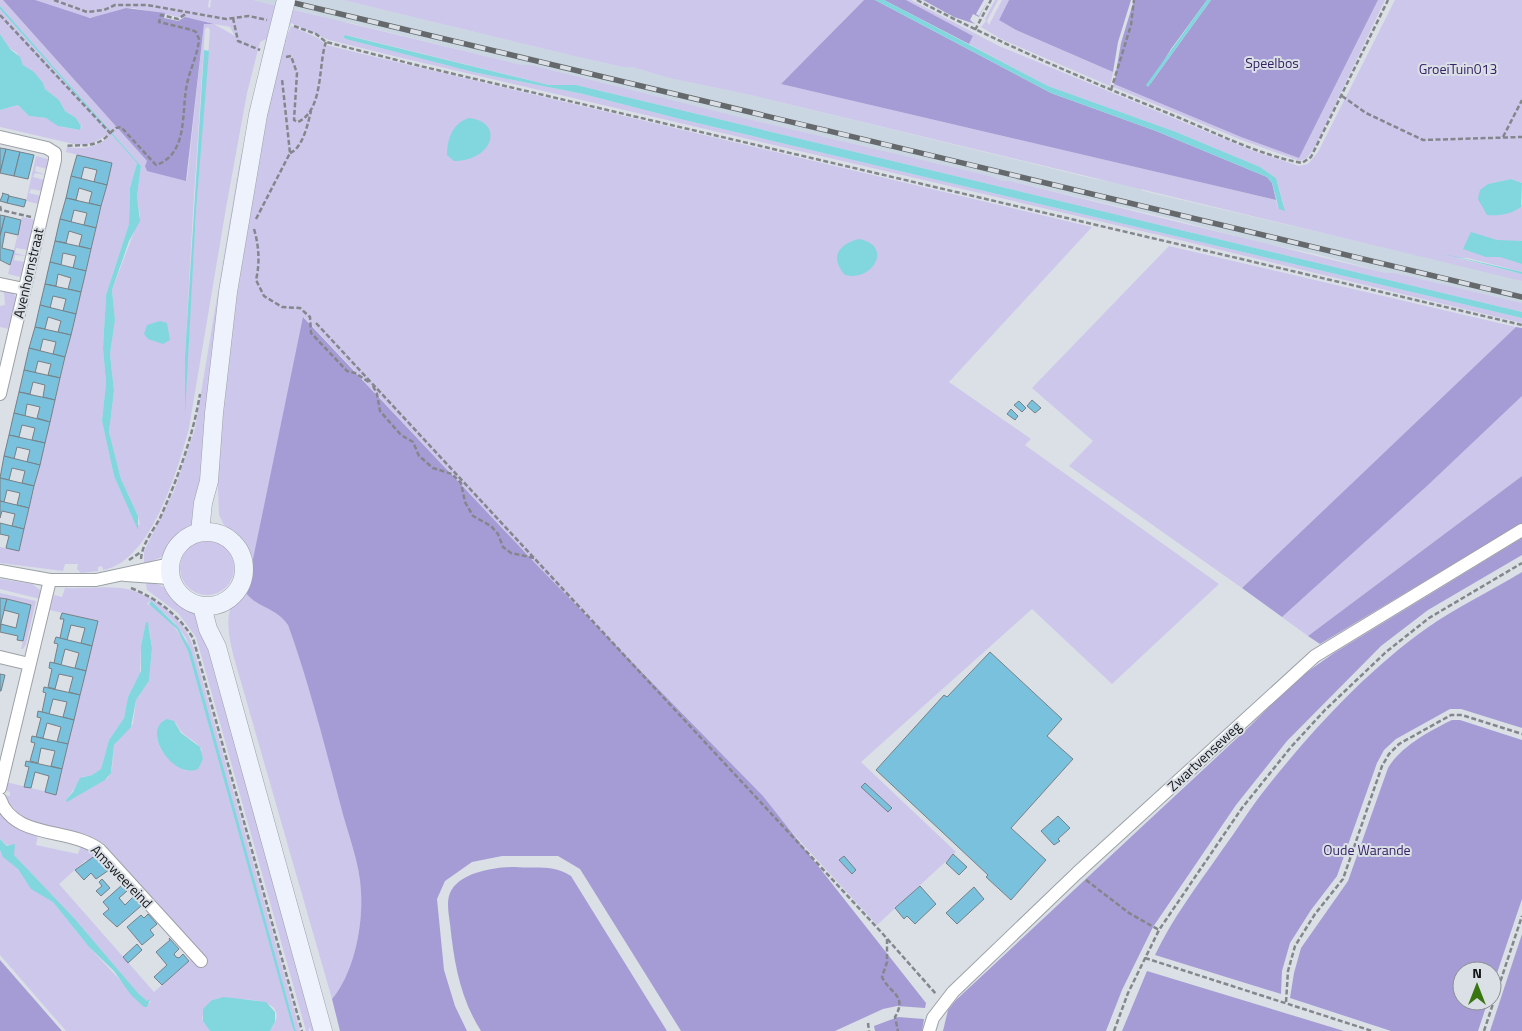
<svg xmlns="http://www.w3.org/2000/svg" width="1522" height="1031" font-family="'Titillium Web',sans-serif">
<style>
.built{fill:#cad6e1}
.green{fill:#cdc7ec;fill-rule:evenodd}
.forest{fill:#a69cd5}
.water{fill:#82d6de}
.building{fill:#7ac1de;stroke:#788084}
.lines{fill:none;stroke-linecap:round;stroke-linejoin:round}
.street-casing{stroke:#9ca1a7;stroke-width:14}
.secondary-casing{stroke:#9ca1a7;stroke-width:19}
.path{stroke:#83878b;stroke-width:2.5;stroke-dasharray:5 2.5;stroke-linecap:butt}
.street{stroke:#fff;stroke-width:12}
.secondary{stroke:#eef2fc;stroke-width:18}
.rail-casing{stroke:#65696c;stroke-width:5.5}
.rail{stroke:#dae0e6;stroke-width:4;stroke-dasharray:11;stroke-linecap:butt}
.secondary-bridge-casing{stroke:#9ca1a7;stroke-width:19;stroke-linecap:butt}
.secondary-bridge{stroke:#eef2fc;stroke-width:18}
.labels{text-anchor:middle;dominant-baseline:central;stroke-width:4;stroke-linejoin:round;paint-order:stroke}
.park-label{font-size:14px;fill:#372366;stroke:#dae0e6}
.street-label{font-size:14px;fill:#131517;stroke:#dae0e6}
</style>
<rect width="100%" height="100%" fill="#dae0e6"/>
<path class="built" d="M253,0H343L574,56L623,67H632L669,78L751,95L1086,177L1137,187L1143,191L1203,205L1509,277L1522,281V303L1395,273H1386L1316,254L1257,242L1168,218L1010,181H1003L990,176L744,118L531,65H522L347,22L335,21L317,15Z"/>
<g class="green">
<path d="M0,0H3L147,161L145,166L187,180L204,24H214L235,36L230,27L133,8C119,7 108,15 95,17C80,20 50,6 35,0H209L208,7L210,8L211,0H253L522,65H531L744,118L990,176L1003,181H1010L1386,273H1395L1522,303V312L576,85H549L359,38L345,35L343,38L473,72L583,94L680,119L1522,318V323L1167,237L398,57L329,40L291,23L289,28L270,24L197,514L193,524L179,536L162,557L144,564V551L174,491L195,429L239,166L266,39L260,42L247,93L226,208L189,428C178,469 151,562 103,570L102,566L98,567V571L81,573L77,569L78,564H65L63,571L0,563V547L19,551L112,163L66,152L67,147C83,150 97,147 109,137L107,135L93,143L78,145L0,127V110L18,105L29,116L46,118L62,127L79,130L82,127L76,118L65,111L59,100L45,89L35,74L23,65L17,53L8,47L0,34V9L137,163L130,188L129,224L106,295L103,348L106,383L102,421L114,476L136,524L140,525L138,516L121,479L109,432L114,391L110,354L115,320L112,290L140,216L137,196L141,166L0,6ZM208,27L210,30L196,212L185,405V356L193,212L205,29Z"/>
<path d="M343,0H864L781,84L1276,200L1278,207L1284,206L1276,178L1260,167L1176,132L1048,86L969,44L973,36L906,0H911L999,46L1253,151L1299,166L1308,164L1318,152L1395,0H1522V183L1511,179L1488,184L1522,205V272L1468,258H1457L1522,274V281L751,95L669,78L632,67H623L574,56Z"/>
<path d="M995,0H998L987,21L989,25L1002,0H1009L999,20L1016,30L1113,72L1110,86L1001,39L981,27L986,21L985,19Z"/>
<path d="M1378,0H1385L1315,147L1307,158L1300,161L1239,139L1113,87L1114,84L1241,137L1299,158Z"/>
<path d="M291,26L318,38L326,45L392,61L1092,227L949,382L1031,439L1025,445L1219,584L1112,684L1032,609L861,762L956,852L877,925L788,828L763,796L535,563L304,317L251,573L246,550L241,542L225,527L219,515L217,460L234,292L279,55Z"/>
<path d="M36,156L48,159L47,169L36,166L35,171L46,175L35,173L33,177L44,180L42,191L31,189L29,193L41,196L39,204L26,201Z"/>
<path d="M22,217L35,220L28,250L16,248L15,253L26,256L15,255L14,260L25,262L20,277L8,274Z"/>
<path d="M1169,246L1516,327L1242,588L1069,466L1093,441L1032,388Z"/>
<path d="M0,289L12,292L16,297L9,329L0,327V306L5,305L4,293Z"/>
<path d="M1522,396V476L1308,636L1282,617L1427,486Z"/>
<circle cx="207" cy="568" r="27"/>
<path d="M0,579L32,584L40,590V599L0,589Z"/>
<path d="M146,583C163,583 168,590 180,600C189,607 195,612 201,623L316,1031H311L309,1027V1031H306L196,637L178,613L147,590Z"/>
<path d="M65,588C83,589 102,586 120,588C149,591 184,618 193,646L300,1031H296L186,638L174,622L150,601L147,604C165,611 181,633 188,651L294,1031H270C290,1003 260,1000 240,999C230,999 222,996 212,1000L202,1018L210,1031H66L0,955V850L2,855L18,869L30,887L53,902L89,947L122,982L149,1003L151,1001H147L138,993L74,918L14,855L13,845L8,846L0,839V809L19,829L38,835L36,845L78,854L81,845L95,854L111,868L109,869L97,857L89,864L86,860L59,884L154,992L199,953L104,844L88,835L29,822L21,817L3,795L10,796V792L5,790L6,782L56,794L98,621L50,610L54,595L62,597ZM146,623L149,627L152,648L149,681L136,700L133,724L114,745L112,769L108,778L74,797L66,800L83,777L92,775L101,769L109,740L124,718L128,697L140,674L141,646ZM167,719L176,723C184,740 193,736 202,750L187,771C173,765 160,754 157,738Z"/>
<path d="M0,593L36,601L26,644L23,649H21L31,605L0,598Z"/>
<path d="M246,593C257,608 277,608 288,625C310,684 325,746 342,807C349,834 360,863 361,892C363,926 354,973 332,999L241,682C236,663 220,620 234,602C237,599 243,596 246,593Z"/>
</g>
<g class="forest">
<path d="M3,0H35L90,18L126,8L165,13L164,18L178,21L185,17L214,24H204L186,181L147,171L145,166L147,161Z"/>
<path d="M864,0H875L1051,93L1156,131L1267,177L1272,183L1276,200L781,84Z"/>
<path d="M884,0H906L973,36L969,44Z"/>
<path d="M923,0H984L976,14L979,16L988,0L979,17L973,14L970,20L975,24L954,17Z"/>
<path d="M1009,0H1131L1118,42L1113,72L1016,30L999,20Z"/>
<path d="M1134,0H1207L1171,49L1148,87L1211,0H1378L1299,158L1241,137L1114,84L1121,43Z"/>
<path d="M303,317L535,563L763,796L926,1003L925,1008L897,1006L883,1009L835,1031H681L580,869L558,856H502L472,862L445,881L437,899L444,970L455,1006L467,1031H340L332,999C354,973 363,926 361,892C360,862 347,832 340,803C324,743 309,683 288,625C277,608 257,608 246,593Z"/>
<path d="M1516,327L1522,328V396L1427,486L1282,617L1242,588Z"/>
<path d="M1522,476V523L1320,644L1308,636Z"/>
<path d="M1522,538V555L1428,610L1381,646L1287,741L1236,805L1153,927L1122,990L1106,1031H943L948,1010L956,1000L1250,726L1296,680L1334,653Z"/>
<path d="M1522,572V728L1461,709H1450L1396,739L1384,750L1377,763L1337,876L1311,910L1290,943L1282,971L1281,994L1155,955C1172,919 1197,886 1220,853C1237,830 1252,805 1271,782C1316,726 1369,669 1427,628C1457,607 1491,591 1522,572Z"/>
<path d="M1452,720H1460L1522,740V899L1492,988V971H1462V1001H1488L1478,1031H1391L1290,998L1294,973L1301,948L1348,881L1388,768C1400,747 1431,730 1452,720Z"/>
<path d="M515,867C537,869 552,864 571,876L667,1031H481C460,998 454,962 450,924C449,915 446,902 450,893C459,872 496,867 515,867Z"/>
<path d="M1522,934V1031H1490Z"/>
<path d="M0,960L62,1031H0Z"/>
<path d="M1147,971L1344,1031H1122Z"/>
<path d="M898,1017L924,1019L922,1031H875L874,1026Z"/>
</g>
<g class="water">
<path d="M875,0H884L1048,86L1176,132L1260,167L1276,178L1285,211L1279,209L1272,183L1267,177L1156,131L1051,93Z"/>
<path d="M1207,0H1211L1148,87L1146,85Z"/>
<path d="M0,6L141,166L137,196L140,221L129,241L112,290L115,320L110,354L114,391L109,432L121,479L138,516V530L114,476L102,421L106,383L103,348L106,295L129,224L130,188L137,163L0,9Z"/>
<path d="M0,34L10,49L20,57L23,65L34,72L43,83L45,89L59,100L65,111L76,118L81,126L80,130L58,126L46,118L29,116L18,105L0,110Z"/>
<path d="M345,35L549,85H576L1522,312V318L680,119L583,94L473,72L346,39L343,37Z"/>
<path d="M204,50L209,51L196,212L185,415V356Z"/>
<path d="M469,118C505,122 493,161 454,161L447,155C447,140 452,123 469,118Z"/>
<path d="M1511,179L1522,183L1521,207C1511,214 1500,216 1487,215L1478,199L1480,190L1488,184Z"/>
<path d="M1471,232L1497,240L1522,241V264L1500,257H1486L1463,249Z"/>
<path d="M859,239C893,245 874,282 845,275C829,257 839,244 859,239Z"/>
<path d="M1440,253L1522,272V274Z"/>
<path d="M160,321L167,323L170,340L163,344L148,339L144,334L147,325Z"/>
<path d="M151,601L178,627L191,650L296,1031H294L291,1022L188,651L177,629L149,604Z"/>
<path d="M146,622L148,623L152,648L149,681L136,700L131,727L114,745L111,773L105,780L67,802L66,800L73,792L80,778L92,775L101,769L109,740L124,718L128,697L141,671V646Z"/>
<path d="M167,719L174,721L181,733L200,747L203,759L198,769C173,780 140,730 167,719Z"/>
<path d="M0,839L7,846L15,844L14,855L74,918L138,993L147,1001L150,999L147,1007H144L131,995L114,971L89,947L53,902L31,889L18,869L3,857L0,850Z"/>
<path d="M224,997L266,1002L275,1012V1022L270,1031H210L203,1021V1009L212,1000Z"/>
</g>
<g class="building">
<path d="M0,148L6,149L0,173Z"/>
<path d="M6,149L20,152L14,176L0,173Z"/>
<path d="M20,152L34,155L28,179L14,176Z"/>
<path d="M77,155L112,163L107,185L94,182L97,170L84,167L81,179L71,176Z"/>
<path d="M71,176L107,185L101,206L89,203L92,192L79,188L76,200L66,198Z"/>
<path d="M2,193L9,195L7,203L0,201L3,194Z"/>
<path d="M9,196L26,200L24,207L7,203Z"/>
<path d="M66,198L101,206L96,228L84,225L87,213L74,210L71,222L60,219Z"/>
<path d="M0,215L5,216L0,236Z"/>
<path d="M5,216L21,220L18,235L5,232L2,248L14,251L10,265L0,260V236Z"/>
<path d="M60,219L96,228L91,249L79,246L82,235L69,231L66,243L55,241Z"/>
<path d="M55,241L91,249L86,271L73,268L76,256L63,253L61,265L50,262Z"/>
<path d="M50,262L86,271L81,292L68,289L71,278L58,274L56,286L45,284Z"/>
<path d="M45,284L81,292L76,314L63,311L66,299L53,296L50,308L40,305Z"/>
<path d="M40,305L76,314L71,335L58,332L61,321L48,317L45,329L35,327Z"/>
<path d="M35,327L71,335L65,357L53,354L56,342L43,339L40,351L29,348Z"/>
<path d="M29,348L65,357L60,378L48,375L51,364L38,361L35,373L24,370Z"/>
<path d="M24,370L60,378L55,400L43,397L45,385L33,382L30,394L19,392Z"/>
<path d="M19,392L55,400L50,422L37,418L40,407L27,404L25,416L14,413Z"/>
<path d="M1032,400L1041,408L1035,413L1027,406Z"/>
<path d="M1019,401L1026,408L1022,412L1014,405Z"/>
<path d="M1011,409L1018,416L1015,420L1007,414Z"/>
<path d="M14,413L50,422L45,443L32,440L35,428L22,425L19,437L9,435Z"/>
<path d="M9,435L45,443L40,465L27,462L30,450L17,447L14,459L4,456Z"/>
<path d="M4,456L40,465L34,486L22,483L25,471L12,468L9,480L0,478Z"/>
<path d="M0,478L34,486L29,508L17,505L20,493L7,490L4,502L0,501Z"/>
<path d="M0,501L29,508L24,529L12,526L15,514L2,511L0,518Z"/>
<path d="M0,523L24,529L19,551L6,548L9,536L0,534Z"/>
<path d="M0,598L7,599L0,627Z"/>
<path d="M7,599L31,605L23,641L17,640L18,636L0,632L1,624L16,628L19,614L4,610Z"/>
<path d="M62,613L98,621L92,646L81,643L85,628L71,625L67,640L60,638L64,619H60Z"/>
<path d="M56,637L92,646L86,671L75,668L79,653L65,649L61,665L54,663L58,644L54,643Z"/>
<path d="M990,652L1062,719L1047,736L1073,759L1011,828L1046,860L1011,900L986,877L988,875L876,770L944,695L947,697Z"/>
<path d="M50,662L86,671L80,695L69,692L73,677L59,674L55,689L48,687L52,669L49,668Z"/>
<path d="M0,674L5,675L1,691H0Z"/>
<path d="M44,687L80,695L74,720L63,717L67,702L53,699L49,714L42,712L46,693L43,692Z"/>
<path d="M38,711L74,720L68,744L57,742L61,727L47,723L43,738L36,737L41,718L37,717Z"/>
<path d="M32,736L68,744L62,769L51,766L55,751L41,748L38,763L30,761L35,743L31,742Z"/>
<path d="M26,761L62,769L56,795L45,792L49,776L35,772L31,788L24,787L29,767L25,766Z"/>
<path d="M865,783L892,808L888,812L861,787Z"/>
<path d="M1058,816L1070,828L1058,839L1060,841L1054,845L1041,831Z"/>
<path d="M953,854L967,867L959,875L946,863Z"/>
<path d="M96,855L110,871L109,870L96,879L91,873L84,880L75,870Z"/>
<path d="M844,856L856,870L852,874L839,860Z"/>
<path d="M102,879L110,888L101,896L96,891L102,886L99,882Z"/>
<path d="M122,885L127,891L119,898L125,905L133,897L141,906L117,927L103,914L109,909L103,902Z"/>
<path d="M920,886L936,904L915,924L907,916L904,919L895,908Z"/>
<path d="M974,887L984,899L957,924L946,913Z"/>
<path d="M148,914L157,924L150,930L154,935L142,945L127,927L141,915L144,918Z"/>
<path d="M169,938L179,949L174,954L176,957L179,958L183,954L189,961L162,985L154,977L167,965L156,952L170,940Z"/>
<path d="M137,944L142,950L128,963L123,957Z"/>
</g>
<g class="lines">
<defs>
<g id="street">
<path d="M0,137L47,148L55,153V160L0,394"/>
<path d="M0,284L24,289"/>
<path d="M0,571L50,580H96L170,564"/>
<path d="M125,575L170,578"/>
<path d="M0,657L29,664"/>
<path d="M0,788L50,580"/>
<path d="M0,799C14,840 71,827 100,850L201,961"/>
<path d="M929,1031L933,1018L953,992L1077,873L1315,656L1522,530"/>
</g>
<g id="secondary">
<circle cx="207" cy="569" r="37"/>
<path d="M200,532L203,503L209,481L214,413L228,292L258,115L276,40"/>
<path d="M202,606L208,629L217,647L323,1031"/>
</g>
</defs>
<use href="#street" class="street-casing"/>
<use href="#secondary" class="secondary-casing"/>
<g class="path">
<path d="M54,0L87,12L104,10L115,5H147L226,19L249,16L267,20"/>
<path d="M917,0C999,43 1084,79 1170,114C1212,131 1258,155 1302,163L1311,157L1388,0"/>
<path d="M0,15L110,133C97,149 81,144 65,146"/>
<path d="M233,18L238,41L260,50"/>
<path d="M294,26L316,34L326,42L420,66L1522,325"/>
<path d="M975,30L991,0"/>
<path d="M286,57L291,56L297,73L294,120L298,122C324,110 318,64 326,42"/>
<path d="M1111,90L1131,25L1134,0"/>
<path d="M1342,96L1366,113L1423,140L1522,137"/>
<path d="M110,133L116,128L121,127L156,165C189,154 181,111 187,84C190,69 198,54 199,39L196,32L192,30L159,22L161,15L178,19L187,13"/>
<path d="M1503,137L1522,100"/>
<path d="M290,153C303,148 308,123 311,111"/>
<path d="M0,206L1,210L31,217"/>
<path d="M256,219L290,153L282,79"/>
<path d="M254,229C259,246 260,263 256,280L264,296L282,307L300,308L310,317L311,333L347,371L355,373L369,382"/>
<path d="M316,323L882,933L936,994"/>
<path d="M373,386L377,394L380,411L401,435L413,442L419,456L433,468L452,474L461,483L465,502L473,516L491,526L498,534L503,547L511,553L534,558"/>
<path d="M141,559C142,544 153,531 160,518C178,478 193,436 200,394"/>
<path d="M129,560L141,552"/>
<path d="M131,588C158,599 178,615 193,638L302,1031"/>
<path d="M1086,880L1129,913L1159,930"/>
<path d="M887,939V962L882,977C889,993 908,995 895,1017L898,1031"/>
<path d="M1145,958L1372,1031"/>
<path d="M1286,1002L1288,971L1295,946L1315,914L1343,879L1382,766L1389,754L1399,744L1451,715H1462L1522,734"/>
<path d="M868,1023L869,1031"/>
<path d="M1114,1031L1128,993L1159,930L1242,808L1291,747L1325,710L1386,652L1429,618L1522,563"/>
<path d="M1484,1031L1522,916"/>
</g>
<use href="#street" class="street"/>
<use href="#secondary" class="secondary"/>
<defs>
<path id="rail" d="M282,0L1522,297"/>
</defs>
<use href="#rail" class="rail-casing"/>
<use href="#rail" class="rail"/>
<defs>
<path id="secondary-bridge" d="M276,40L286,0"/>
</defs>
<use href="#secondary-bridge" class="secondary-bridge-casing"/>
<use href="#secondary-bridge" class="secondary-bridge"/>
</g>
<g class="labels">
<g class="park-label">
<text x="1272" y="62">Speelbos</text>
<text x="1458" y="68">GroeiTuin013</text>
<text x="1367" y="849">Oude Warande</text>
</g>
<g class="street-label">
<text transform="translate(28 273) rotate(-77)">Avenhornstraat</text>
<text transform="translate(1204 756) rotate(-43)">Zwartvenseweg</text>
<text transform="translate(122 876) rotate(46)">Amsweereind</text>
</g>
</g>
<g transform="translate(1477 986)"><circle r="24" fill="#dae0e6" stroke="#8a8f93"/>
<path d="M0-4L9 19L0 12L-9 19Z" fill="#39760f"/>
<text y="-8" font-size="14" font-weight="bold" text-anchor="middle" fill="#131517">N</text>
</g>
</svg>
